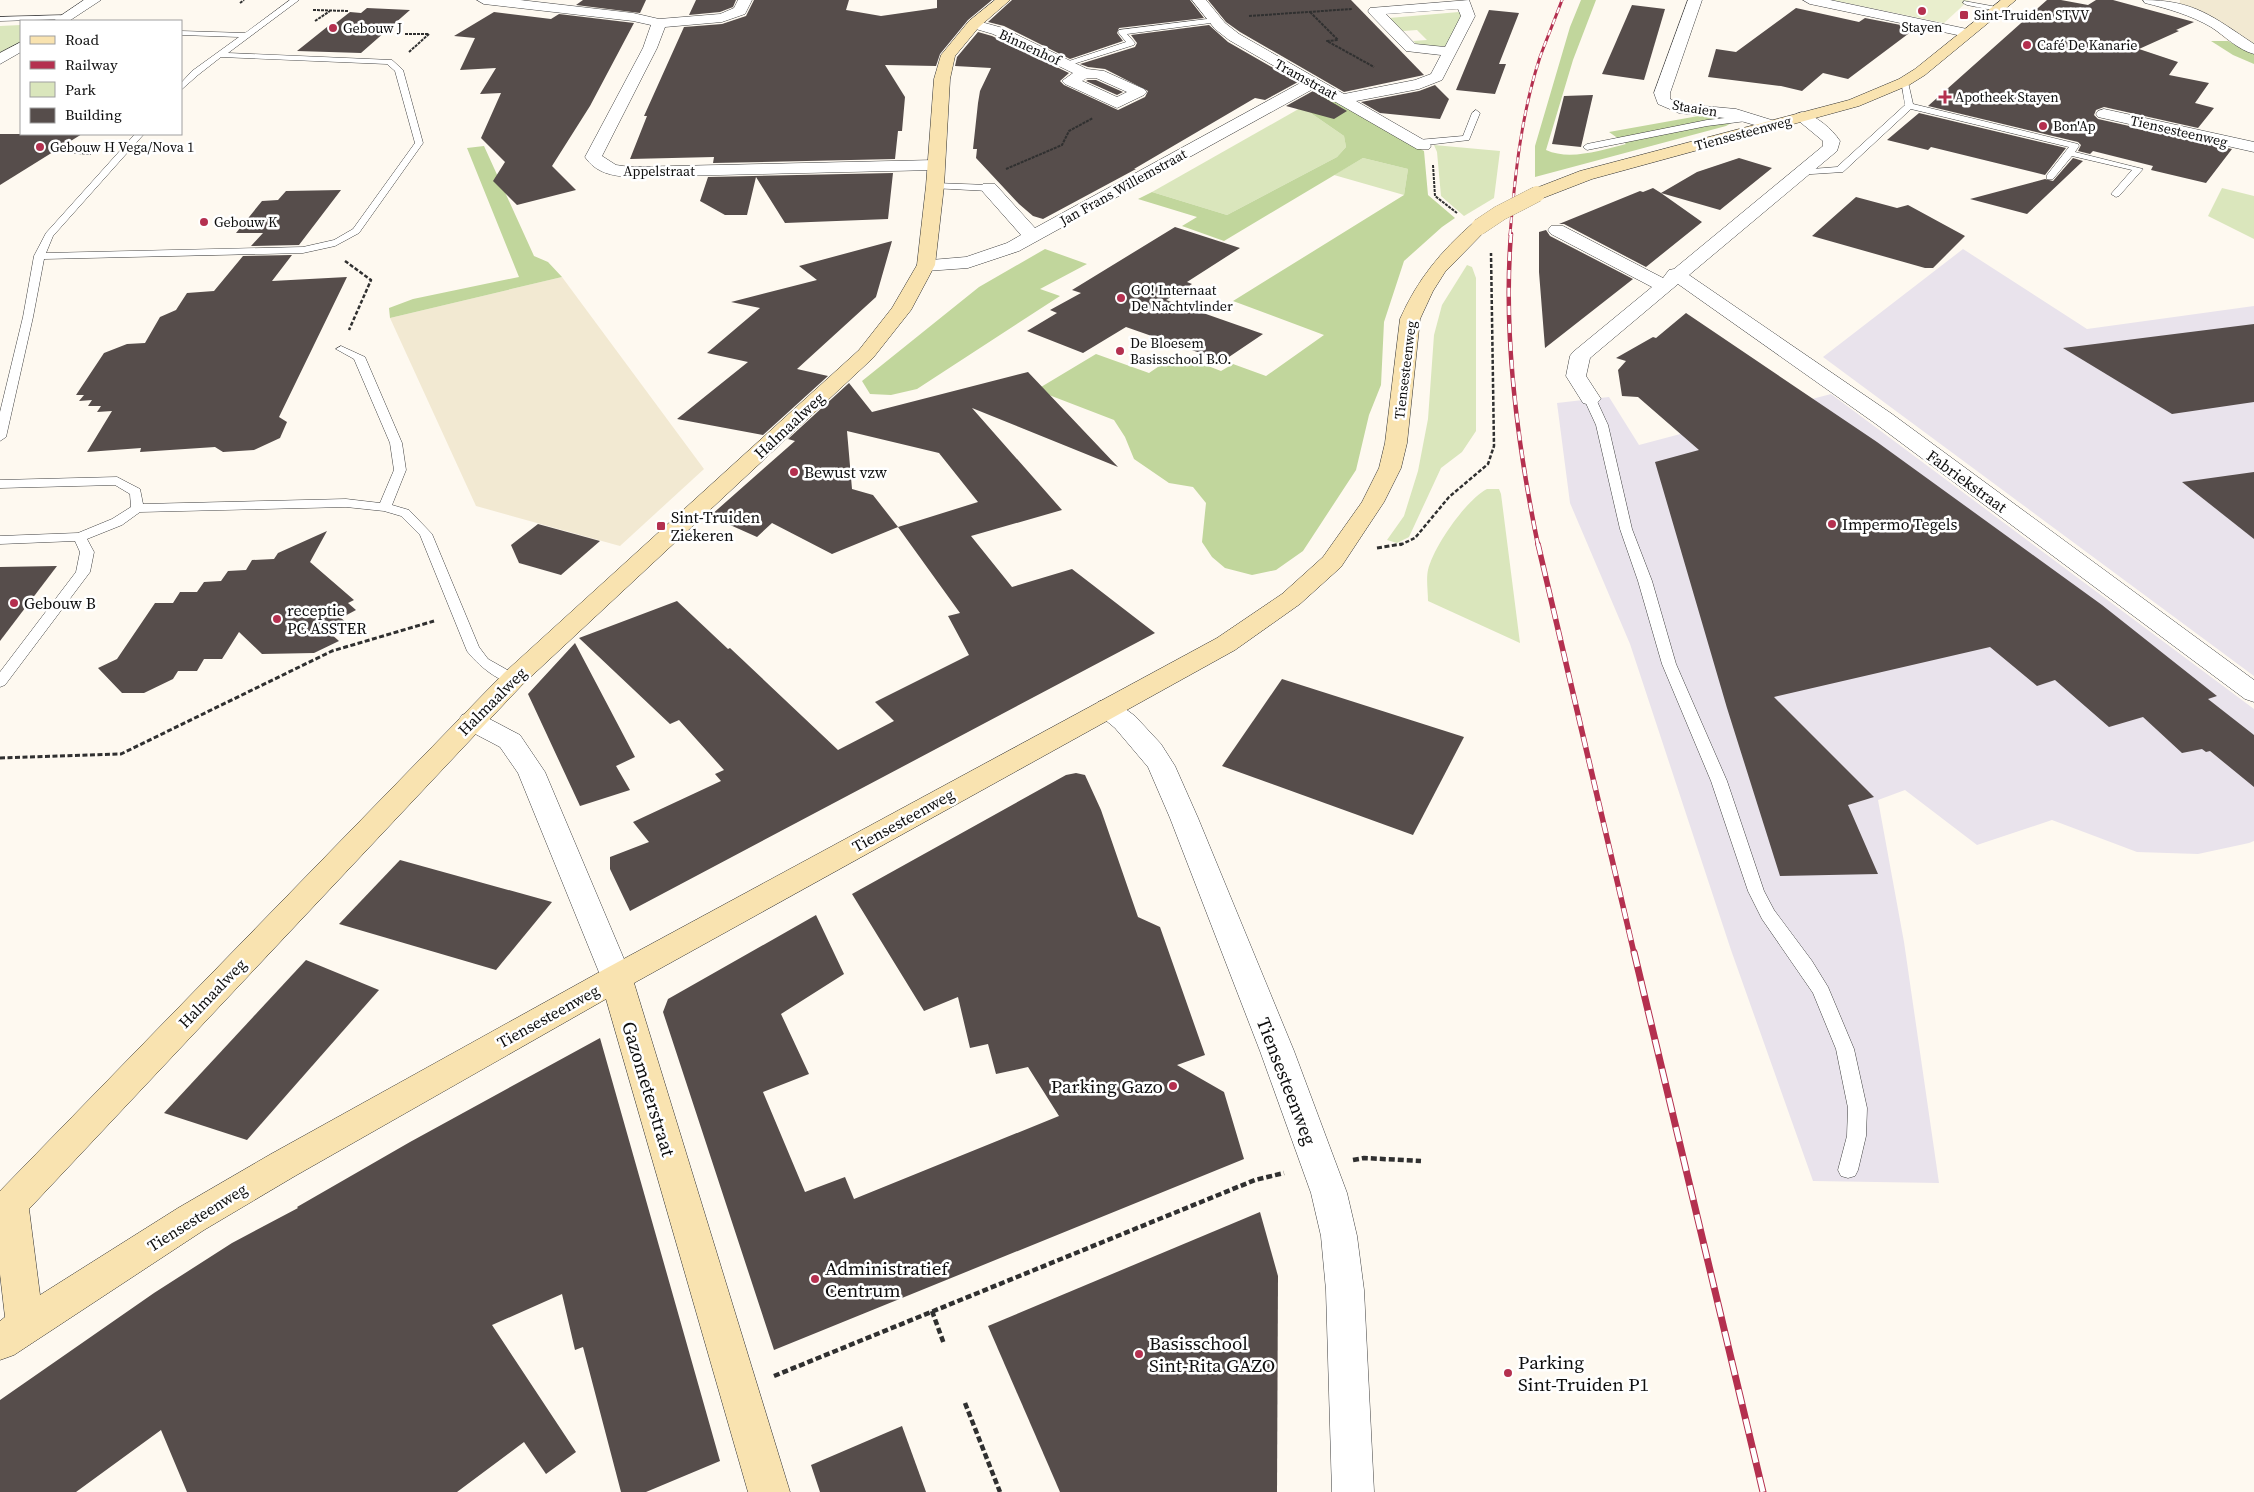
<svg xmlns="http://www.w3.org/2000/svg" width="2254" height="1492" font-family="'Source Serif 4',serif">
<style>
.industrial{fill:#e9e3ec}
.farmland{fill:#f2e9d2}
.green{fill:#dae6bc}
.forest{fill:#c1d69c}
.pitch{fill:#e9eecd}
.building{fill:#564d4b;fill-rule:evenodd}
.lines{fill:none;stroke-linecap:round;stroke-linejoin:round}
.lane-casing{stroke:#414141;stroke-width:1}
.street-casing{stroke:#414141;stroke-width:1}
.secondary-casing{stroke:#303030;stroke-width:1}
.path-far3{stroke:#303030;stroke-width:2;stroke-dasharray:3 1;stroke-linecap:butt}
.path-far2{stroke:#303030;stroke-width:2.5;stroke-dasharray:4 2;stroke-linecap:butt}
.path-far1{stroke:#303030;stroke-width:3;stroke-dasharray:5 2.5;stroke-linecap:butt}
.path{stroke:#303030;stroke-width:4.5;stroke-dasharray:6 3;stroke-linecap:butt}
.lane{fill:#fff;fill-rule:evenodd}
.street{fill:#fff;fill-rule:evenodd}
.secondary{fill:#f9e3b0;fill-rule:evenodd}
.rail-far3-casing{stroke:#b4304f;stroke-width:3}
.rail-far2-casing{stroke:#b4304f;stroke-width:4.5}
.rail-far1-casing{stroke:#b4304f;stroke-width:5.5}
.rail-casing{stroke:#b4304f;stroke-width:7}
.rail-far3{stroke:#fff;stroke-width:2;stroke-dasharray:6;stroke-linecap:butt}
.rail-far2{stroke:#fff;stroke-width:3;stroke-dasharray:9;stroke-linecap:butt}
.rail-far1{stroke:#fff;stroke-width:4;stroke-dasharray:11;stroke-linecap:butt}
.rail{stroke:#fff;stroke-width:5;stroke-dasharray:15;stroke-linecap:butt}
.secondary-bridge-casing{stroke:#303030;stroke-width:16;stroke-linecap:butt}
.secondary-bridge{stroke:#f9e3b0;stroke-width:16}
.poi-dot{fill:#b4304f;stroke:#fff;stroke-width:2}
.labels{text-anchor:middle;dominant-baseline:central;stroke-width:5;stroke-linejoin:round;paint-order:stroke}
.far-poi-label{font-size:14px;fill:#0e0e0e;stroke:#fff;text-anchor:start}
.far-street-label{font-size:14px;fill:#0e0e0e;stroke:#fff}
.street-label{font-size:16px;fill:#0e0e0e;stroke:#fff}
.poi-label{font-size:16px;fill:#0e0e0e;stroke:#fff;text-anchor:start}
.near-street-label{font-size:19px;fill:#0e0e0e;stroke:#fff}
.near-poi-label{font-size:19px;fill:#0e0e0e;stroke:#fff;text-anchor:start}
</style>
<rect width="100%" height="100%" fill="#fef9f0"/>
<g class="industrial">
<path d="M1963,249L2087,329L2254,306V676L1823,357Z"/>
<path d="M1831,394L2254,709V841L2249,843L2198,854L2137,852L2052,820L1977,845L1905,790L1878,800L1904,942L1939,1183L1813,1181L1731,950L1630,644L1570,503L1557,403L1609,397L1639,445Z"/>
</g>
<g class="farmland">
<path d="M2180,0H2254V54L2228,41L2203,20L2179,10Z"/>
<path d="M562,277L704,469L620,546L476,506L390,318Z"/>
</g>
<g class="green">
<path d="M1459,12L1463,16L1449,45C1437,48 1423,51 1413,41L1427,40L1417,30L1403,31L1389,18Z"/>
<path d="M21,25V42L0,55V26Z"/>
<path d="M1302,107L1344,136L1346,147L1337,157L1227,215L1152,192Z"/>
<path d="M1434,145L1500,151L1494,198L1464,216L1441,196L1437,152Z"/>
<path d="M1363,158L1408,169L1404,195L1334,175Z"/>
<path d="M2222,188L2254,196V239L2208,216Z"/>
<path d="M1467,265L1472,267L1476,278V431L1462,452L1441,468L1409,537L1397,543L1387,540L1404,516L1418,471L1428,419L1434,335L1442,305Z"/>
<path d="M1487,489H1499L1501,494L1520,643L1428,601C1428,591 1426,579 1428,570C1434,546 1466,500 1487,489Z"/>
</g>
<g class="forest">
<path d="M1581,0H1596L1573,60L1546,150C1570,161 1601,150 1626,144L1609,132L1704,115L1732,119L1733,122L1726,126L1535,177V146L1570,27Z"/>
<path d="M2211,41H2228L2254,54V64L2233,55Z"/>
<path d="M1316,94H1322L1424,151L1428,195L1455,218L1442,227L1404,261L1384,322L1381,385L1369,415L1356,470L1303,551L1276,570L1252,575L1225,568L1212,557L1202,542L1206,503L1193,487L1169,483L1134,459L1125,437L1114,420L1036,390L1096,354L1149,373L1177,354L1221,371L1233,364L1266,376L1324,335L1233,301L1404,195L1408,169L1363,158L1224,241L1182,226L1197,217L1138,199L1152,192L1227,215L1337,157L1346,147L1344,136L1302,107Z"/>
<path d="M484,146L534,256L548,262L562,277L390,318L389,308L413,299L519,277L467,148Z"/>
<path d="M1045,249L1087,264L1040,289L1060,296L917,389L891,395L870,394L862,381L979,287Z"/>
</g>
<path class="pitch" d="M1832,0H1969L1944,23Z"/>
<g class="building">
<path d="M583,0H646L640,13L576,5Z"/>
<path d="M696,0H736L733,7L720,12L689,15Z"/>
<path d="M754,0H849L846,10L881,16L937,8V0H992L968,20L940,54L936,66L885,65L905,97L902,131H898L895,159L713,163L714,157L630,159L647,116H644L684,27L722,24L746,16Z"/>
<path d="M1012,0H1190L1204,18L1119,28L1117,33L1123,41L1070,59L1004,26L988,22Z"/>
<path d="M1208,0H1351L1424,75L1344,92L1240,32L1226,22Z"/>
<path d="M2047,0H2061L2088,5L2096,0H2113L2194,22L2176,30L2179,31L2139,49L2178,62L2169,75L2209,83L2195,103L2214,108L2198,128L2104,107L2096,110L2094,115L2098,119L2232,149L2206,183L2151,170L2153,166L2093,151L2090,154L2078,151L2081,145L2078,142L1928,106Z"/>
<path d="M1632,5L1665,9L1644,80L1602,74Z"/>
<path d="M367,8L410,10L361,53L297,51L332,23H336L350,12L361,13Z"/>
<path d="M1796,8L1859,22L1865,18L1916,28L1848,79L1823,73L1802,91L1781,86L1708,77L1716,49L1736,52Z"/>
<path d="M1489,10L1519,13L1499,64H1506L1495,94L1456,90Z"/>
<path d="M494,12L551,19L559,14L634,23L590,106L552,166L576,190L517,205L493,181L505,162L481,138L501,93L480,94L496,68L460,70L475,38L454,36Z"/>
<path d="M1209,25L1228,42L1298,82L1265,100L1255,98L1134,169H1136L1043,219L1033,216L1019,204L976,158L977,149H973L978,103L980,91L991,68L955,66L957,57L978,32L992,36L1069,73L1060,81L1064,85L1118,110L1145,97L1148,91L1105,69L1088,67L1080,64L1135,47L1137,43L1131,35Z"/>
<path d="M1088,80H1096L1123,92L1117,95L1086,81Z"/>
<path d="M1435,85L1449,99L1440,119L1380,113L1361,102L1419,91Z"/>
<path d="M1313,91L1347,111L1334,119L1286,106Z"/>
<path d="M1593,95L1581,147L1552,144L1564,96Z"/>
<path d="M1919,113L2066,148L2045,175L1931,147L1928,150L1887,140Z"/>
<path d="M0,134H82L0,185Z"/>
<path d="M1739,158L1772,168L1720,210L1661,193L1702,222L1646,267L1564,224H1559L1640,191L1643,192L1653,188L1661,193L1697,172Z"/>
<path d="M2073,158L2083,161L2027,214L1970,199L2045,179L2053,181Z"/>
<path d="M893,173L888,219L785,223L756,177L747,215H725L700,201L708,177Z"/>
<path d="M341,190L299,245L251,246L263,233H236L262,201L278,200L286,191Z"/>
<path d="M1856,197L1897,208L1908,205L1965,236L1933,268H1925L1812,236Z"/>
<path d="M1175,227L1240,248L1187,282L1192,284L1166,300L1263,334L1223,361L1126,327L1083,353L1027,331L1057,313L1050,310L1081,293L1072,290Z"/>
<path d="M1546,230L1550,236L1633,279L1545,348L1539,272V232Z"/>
<path d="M892,241L876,297L797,369L828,376L763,435L677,419L748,362L707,353L760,308L731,302L817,280L799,266Z"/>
<path d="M292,255L272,281L347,277L279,417L287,422L280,438L254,450L223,452L215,447L140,452L141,448L87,452L112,411L97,412L101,406H88L92,400L79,401L84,395H76L104,353L127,344L145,343L160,317L176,310L187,293L214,291L243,256Z"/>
<path d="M1686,313L1877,442L2102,605L2217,696L2208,699L2254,735V787L2210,751L2206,752L2202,749L2182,753L2143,717L2109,727L2055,680L2037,686L1990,647L1774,697L1874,797L1848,805L1878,874L1780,876L1727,708L1655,462L1699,450L1638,397L1622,396L1618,370L1626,361L1616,358L1653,337L1656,338Z"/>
<path d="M2254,324V402L2172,414L2063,348Z"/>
<path d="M1028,372L1118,467L972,408L1062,510L971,536L1012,587L1072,569L1155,633L630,911L610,869V857L649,842L633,822L721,781L715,774L724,770L679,720L670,724L579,638L677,601L728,649L730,648L838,750L894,721L875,702L969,655L948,616L960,613L898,527L832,554L772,523L757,537L710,516L795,441L788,439L849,383L872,412ZM847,431L939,453L978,502L898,527L873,495L852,489Z"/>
<path d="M2254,472V539L2182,482Z"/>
<path d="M538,524L600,541L561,575L519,563L511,545Z"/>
<path d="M327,531L310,562L354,600L348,603L356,610L341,618L349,625L331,634L339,641L314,653L262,654L239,632L222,659H204L197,671H178L173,679L144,693H122L98,668L117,659L155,603H173L180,592H197L204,582L221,581L228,571L246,570L252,560L274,559L278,553Z"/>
<path d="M57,566L0,641V567Z"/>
<path d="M575,643L635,757L616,766L630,790L580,806L528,694Z"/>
<path d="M1282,679L1464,737L1413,835L1222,766Z"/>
<path d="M1076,773L1085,775L1101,810L1138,917L1160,927L1205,1055L1177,1065L1224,1092L1244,1159L774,1350L663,1012L668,999L816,915L844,974L781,1014L809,1074L763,1092L805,1192L845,1177L854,1199L1059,1116L1028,1067L996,1074L988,1044L970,1048L958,997L924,1011L852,894L1066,775Z"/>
<path d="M400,860L552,902L496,970L339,924Z"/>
<path d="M306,960L379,990L247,1140L164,1113Z"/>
<path d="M600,1038L720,1461L646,1492H621L583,1347L575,1350L562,1294L492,1325L576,1452L546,1474L524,1442L457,1492H187L161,1430L76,1492H0V1400L154,1293L232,1243L298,1208L297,1207L410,1142Z"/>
<path d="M1260,1212L1278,1276L1277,1492H1060L988,1326Z"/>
<path d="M902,1426L926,1492H820L811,1465Z"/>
</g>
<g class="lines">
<defs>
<g id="lane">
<path d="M290,0H299L228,53L392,60L403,70L423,143L359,233L335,246L303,253L44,259L33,317L6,437L0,441V412L23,317L34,256L46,233L135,134H144L53,236L46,253L303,247L334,240L353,229L415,143L395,71L387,64L221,57L198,75L181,90V83L192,71L239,37L181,35V31L245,33Z"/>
<path d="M1964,1L1997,7L2001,9L1997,11L1967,5L1963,3Z"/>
<path d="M70,15L71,17L67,19L0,21V17Z"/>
<path d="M1215,18H1218V22L1127,34L1135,43L1134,45L1067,66L1060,64L1126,42L1118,32L1119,30Z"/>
<path d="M1901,80L1908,82L1913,104L2078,144L2079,146L2075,152L2143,169L2119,196L2116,197L2111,194L2132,170L2072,156L2053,179H2047V175L2069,147L1911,109L1843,172L1796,175L1794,173L1799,170L1837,167L1905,105Z"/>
<path d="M1476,110L1480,113L1469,140L1418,146L1414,143L1418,140L1463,136L1472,113Z"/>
<path d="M1751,115L1754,116V120L1707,126L1587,150L1583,147L1587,144L1707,120Z"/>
<path d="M935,183L989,185L994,188L989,191L932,188L930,186Z"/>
<path d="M341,346L365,357L402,443L406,470L392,505L409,510L432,534L479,647L488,659L518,676L520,679L518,682C502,687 476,663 467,651L420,535L401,516L384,511L346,507L140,512L122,525L87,539L94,552L90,572L5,685L0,687V672L76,572L80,552L75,541L0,544V536L78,533L112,519L131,507L130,494L115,485L0,488V480L117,477L140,489L143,504L346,499L380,503L394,470L390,443L354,359L336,349Z"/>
<path d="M1590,396L1596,399L1608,425L1632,529L1652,581L1676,664L1727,781L1764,891L1774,910L1812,961L1828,987L1854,1049L1867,1108L1866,1136L1858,1170L1855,1176L1848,1178L1841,1176L1838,1170L1847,1136L1848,1108L1836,1049L1813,993L1762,919L1748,891L1711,781L1662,664L1638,581L1620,529L1596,425L1584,399Z"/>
</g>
<g id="street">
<path d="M84,0H101L69,21H53Z"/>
<path d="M477,0H520L633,13L659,19L720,14L734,8L738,0H752L745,14L722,22L665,27L657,48L602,156L616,165L630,167L935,160L941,161L943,165L941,169L935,170L630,177C612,176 596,173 585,157L643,48L651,25L633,21L484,4Z"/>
<path d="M1192,0H1206L1225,23L1239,34L1344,94L1415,80L1431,74L1441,55L1406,51L1370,14L1368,11L1370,8L1469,0L1475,16L1442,80L1419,89L1356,101L1429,143L1431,146L1429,149H1417L1313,89L1019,251L968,268L926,271L919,269L917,265L919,261L966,257L1007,243L1021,235L983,192L980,188L983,184H995L1035,228L1302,82L1229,40L1215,29ZM1458,9L1461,16L1445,47L1415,44L1386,14Z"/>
<path d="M1688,0H1702L1670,93V99L1682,104L1736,109L1778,122L1780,125L1778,128L1772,130L1734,119L1679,113L1658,104L1654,93Z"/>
<path d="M1803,0H1830L1967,29L1974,33L1967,37L1810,4Z"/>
<path d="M2143,0C2195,0 2213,17 2254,44V54C2238,50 2225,36 2211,27C2190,15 2169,9 2145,3Z"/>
<path d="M974,20L1003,28L1087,69L1104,71L1144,89L1147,92L1144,95L1117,108L1065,84L1062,81L1073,73L993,34L969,27L967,24ZM1087,78H1096L1127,92L1117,97L1082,81Z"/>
<path d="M21,42V52L0,64V53Z"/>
<path d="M2104,109L2254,142V152L2098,117L2096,114L2098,111Z"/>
<path d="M1802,112C1817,116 1832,129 1840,141L1837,151L1689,275L1892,414L2254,680V702L2245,699L1876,424L1678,284L1590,358L1586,376L1601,399L1597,403L1590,405L1583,403L1566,376L1570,356L1573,352L1652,287L1551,234L1548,230L1551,226H1563L1663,278L1669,270L1674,269L1823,146V141L1794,117L1796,114Z"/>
<path d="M1107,699L1116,702L1135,716L1161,744L1175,766L1198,818L1294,1051L1347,1193L1357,1236L1364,1290L1374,1492H1332L1326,1290L1321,1236L1311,1193L1260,1051L1170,818L1148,767L1115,728L1098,714L1094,708L1098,702Z"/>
<path d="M472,712L482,715L520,735L545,772L632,978L627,987L616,990L605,987L518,773L500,747L462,727L458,721L462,715Z"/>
</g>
<g id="secondary">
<path d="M995,0H1010L979,27L955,56L950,79L944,186L935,265L911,310L873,358L522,685L29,1209L40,1295L178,1208L271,1154L605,969L1217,638L1282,594L1323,557L1362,502L1379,468L1385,443L1400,319C1417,280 1441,251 1473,223H1485L1488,227L1485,231L1445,272L1433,291L1420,319L1407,443L1401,468L1384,502L1341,567L1300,604L1235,650L634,983L790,1492H748L606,999L295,1176L204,1230L14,1355L0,1360V1321L5,1317L0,1274V1191L504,673L859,350L892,308L917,265L926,186L934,79L941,55L969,21Z"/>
<path d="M2001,0H2016L1925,75L1909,85L1859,106L1592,179L1543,198H1531L1528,194L1531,190L1580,171L1849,100L1899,79L1915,69Z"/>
</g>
</defs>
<use href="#lane" class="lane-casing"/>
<use href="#street" class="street-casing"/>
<use href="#secondary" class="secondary-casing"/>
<g class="path-far3">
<path d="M240,3L244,0"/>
<path d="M313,10L349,11"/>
<path d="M1310,12L1338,40L1327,41L1374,67"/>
<path d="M1249,16L1352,9"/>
<path d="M315,21L330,11"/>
<path d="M405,34H429"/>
<path d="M409,52L429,34"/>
<path d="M54,151L91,154"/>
<path d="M1433,165L1435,196L1457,213"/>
<path d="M1006,169L1062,145L1069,131L1093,118"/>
</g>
<g class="path-far2">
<path d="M345,261L371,280L349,330"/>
<path d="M1400,545L1415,538L1449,497L1488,464L1494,446L1491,253"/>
</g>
<g class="path-far1">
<path d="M1377,548L1402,544"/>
<path d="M0,758L121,754L332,651L434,621"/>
</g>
<g class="path">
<path d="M1353,1160L1364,1158L1421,1161"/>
<path d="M932,1311L944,1344"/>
<path d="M774,1376L1255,1180L1284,1173"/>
<path d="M965,1403L1000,1492"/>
</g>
<use href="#lane" class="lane"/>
<use href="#street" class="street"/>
<use href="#secondary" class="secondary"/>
<defs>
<path id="rail-far3" d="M1510,235C1515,175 1521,115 1540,57C1547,38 1555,19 1562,0"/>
<path id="rail-far2" d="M1511,234C1503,333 1518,448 1538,545"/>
<path id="rail-far1" d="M1538,544L1634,953"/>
<path id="rail" d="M1634,952L1763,1492"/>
</defs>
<use href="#rail-far3" class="rail-far3-casing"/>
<use href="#rail-far2" class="rail-far2-casing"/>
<use href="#rail-far1" class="rail-far1-casing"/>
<use href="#rail" class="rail-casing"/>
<use href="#rail-far3" class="rail-far3"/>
<use href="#rail-far2" class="rail-far2"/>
<use href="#rail-far1" class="rail-far1"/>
<use href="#rail" class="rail"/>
<defs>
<path id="secondary-bridge" d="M1479,227L1500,213L1537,194"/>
</defs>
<use href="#secondary-bridge" class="secondary-bridge-casing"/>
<use href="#secondary-bridge" class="secondary-bridge"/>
</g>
<g class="poi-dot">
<circle cx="1922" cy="11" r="5"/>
<rect x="1959" y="10" width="10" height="10" rx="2.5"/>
<circle cx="333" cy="28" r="5"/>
<circle cx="2027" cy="45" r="5"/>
<path d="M1942.5 89.5h5v5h5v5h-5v5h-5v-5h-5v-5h5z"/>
<circle cx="2043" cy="126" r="5"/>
<circle cx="40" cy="147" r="5"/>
<circle cx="204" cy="222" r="5"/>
<circle cx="1121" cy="298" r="5"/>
<circle cx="1120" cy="351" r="5"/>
<circle cx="794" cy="472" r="5"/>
<circle cx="1832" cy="524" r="5"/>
<rect x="656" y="521" width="10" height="10" rx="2.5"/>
<circle cx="14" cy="603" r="5"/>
<circle cx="277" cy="619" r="5"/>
<circle cx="1173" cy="1086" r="5"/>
<circle cx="815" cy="1279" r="5"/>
<circle cx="1139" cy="1354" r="5"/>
<circle cx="1508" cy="1373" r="5"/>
</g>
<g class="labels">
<g class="far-poi-label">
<text x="1974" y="15">Sint-Truiden STVV</text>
<text x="1922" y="27" text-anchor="middle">Stayen</text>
<text x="343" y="28">Gebouw J</text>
<text x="2037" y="45">Café De Kanarie</text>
<text x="1955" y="97">Apotheek Stayen</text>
<text x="2053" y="126">Bon'Ap</text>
<text x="50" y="147">Gebouw H Vega/Nova 1</text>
<text x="214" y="222">Gebouw K</text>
<text x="1131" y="290">GO! Internaat<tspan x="1131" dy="16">De Nachtvlinder</tspan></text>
<text x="1130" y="343">De Bloesem<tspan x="1130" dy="16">Basisschool B.O.</tspan></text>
</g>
<g class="far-street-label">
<text transform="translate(1030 47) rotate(25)">Binnenhof</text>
<text transform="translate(1306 79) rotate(29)">Tramstraat</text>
<text transform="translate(1695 108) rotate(9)">Staaien</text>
<text transform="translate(2179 131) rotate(13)">Tiensesteenweg</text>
<text transform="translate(1743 133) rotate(-15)">Tiensesteenweg</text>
<text x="659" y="171">Appelstraat</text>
<text transform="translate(1123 187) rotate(-29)">Jan Frans Willemstraat</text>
<text transform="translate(1405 370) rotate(-83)">Tiensesteenweg</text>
</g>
<g class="street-label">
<text transform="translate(789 425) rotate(-43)">Halmaalweg</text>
<text transform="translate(1967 481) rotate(36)">Fabriekstraat</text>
<text transform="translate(492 701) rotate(-45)">Halmaalweg</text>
<text transform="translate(903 820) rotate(-29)">Tiensesteenweg</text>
<text transform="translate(212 993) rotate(-46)">Halmaalweg</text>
<text transform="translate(548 1016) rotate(-29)">Tiensesteenweg</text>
<text transform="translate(197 1217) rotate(-32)">Tiensesteenweg</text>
</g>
<g class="poi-label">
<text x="804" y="472">Bewust vzw</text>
<text x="671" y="517">Sint-Truiden<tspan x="671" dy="18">Ziekeren</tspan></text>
<text x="1842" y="524">Impermo Tegels</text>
<text x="24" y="603">Gebouw B</text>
<text x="287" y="610">receptie<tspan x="287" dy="18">PC ASSTER</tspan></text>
</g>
<g class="near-street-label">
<text transform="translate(1287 1081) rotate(69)">Tiensesteenweg</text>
<text transform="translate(649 1089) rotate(73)">Gazometerstraat</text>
</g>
<g class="near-poi-label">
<text x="1163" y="1086" text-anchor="end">Parking Gazo</text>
<text x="825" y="1268">Administratief<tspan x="825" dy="22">Centrum</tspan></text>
<text x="1149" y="1343">Basisschool<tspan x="1149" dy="22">Sint-Rita GAZO</tspan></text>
<text x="1518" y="1362">Parking<tspan x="1518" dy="22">Sint-Truiden P1</tspan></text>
</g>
</g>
<rect x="20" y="20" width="162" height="115" fill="#ffffff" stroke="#9f9f9f"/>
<rect x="30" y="36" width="25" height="8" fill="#f9e3b0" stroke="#9f9f9f"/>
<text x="65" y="45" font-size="15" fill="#0e0e0e">Road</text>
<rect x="30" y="61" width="25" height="8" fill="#b4304f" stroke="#9f9f9f"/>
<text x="65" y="70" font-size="15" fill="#0e0e0e">Railway</text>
<rect x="30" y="82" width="25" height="15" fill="#dae6bc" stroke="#9f9f9f"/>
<text x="65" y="95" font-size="15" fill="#0e0e0e">Park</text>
<rect x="30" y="108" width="25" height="15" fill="#564d4b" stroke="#9f9f9f"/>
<text x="65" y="120" font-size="15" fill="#0e0e0e">Building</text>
</svg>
